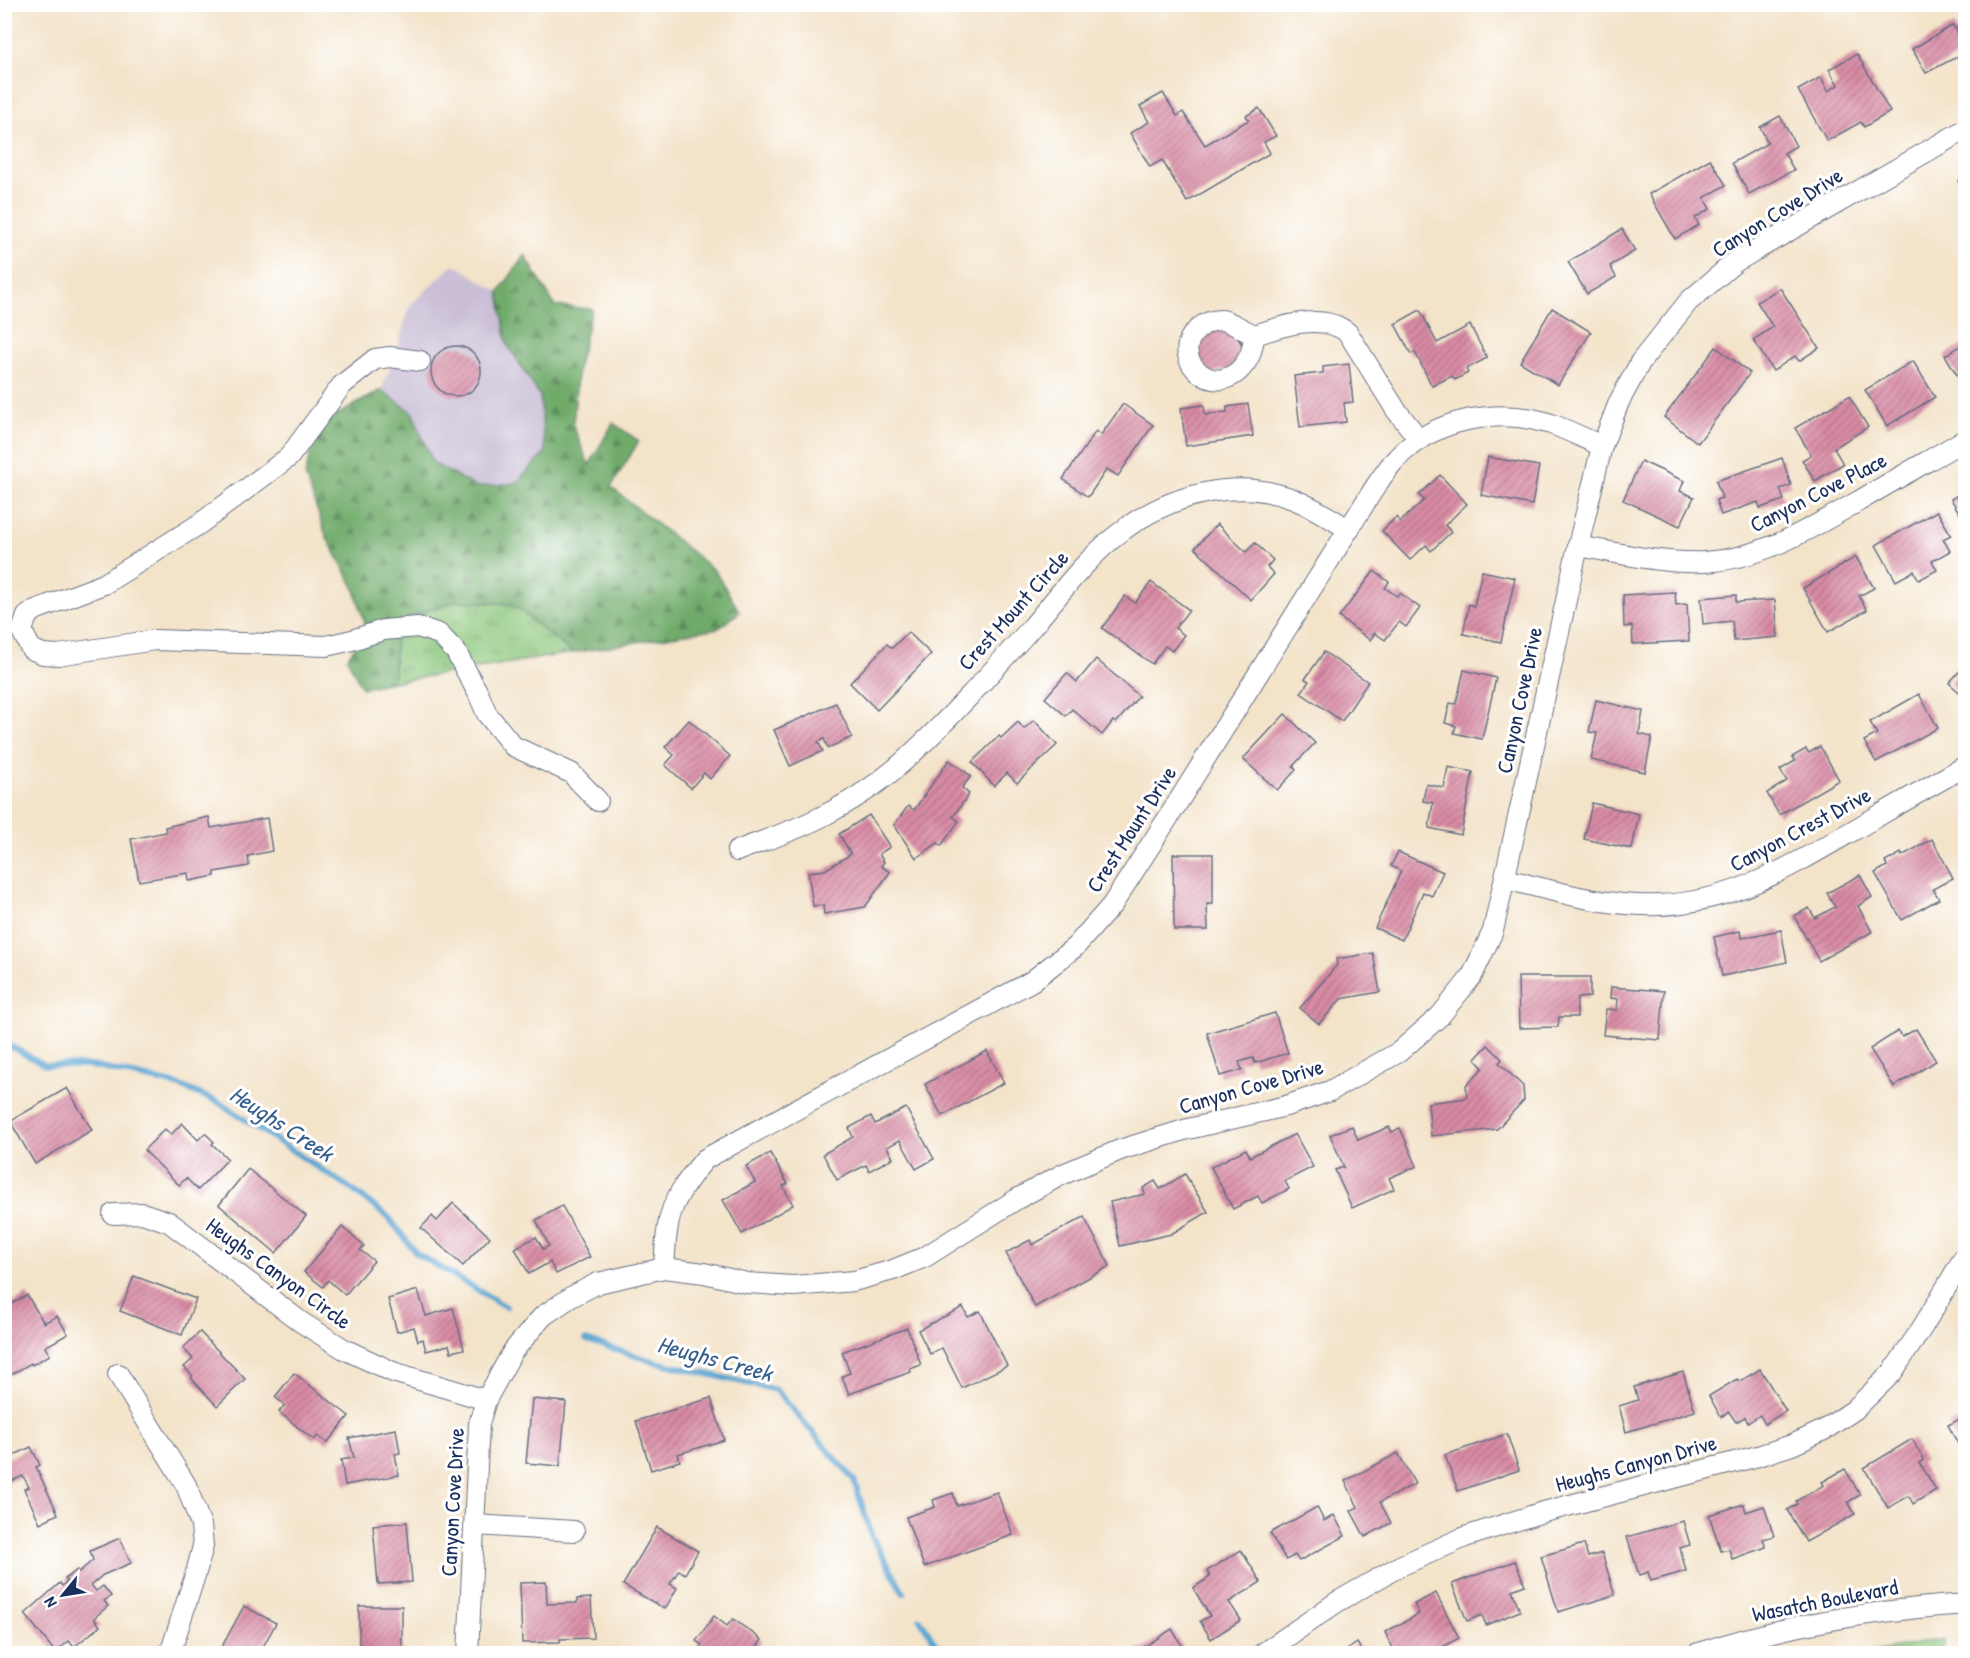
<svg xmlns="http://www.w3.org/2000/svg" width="1970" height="1658" font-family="'Patrick Hand',sans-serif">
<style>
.industrial{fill:#cabfd6}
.grass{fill:url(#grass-tufts);stroke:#537a6c;stroke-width:1.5}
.forest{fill:url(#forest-firs);stroke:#466d64;stroke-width:1.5}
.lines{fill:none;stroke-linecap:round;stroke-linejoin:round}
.stream{stroke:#5aa4d1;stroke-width:6}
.building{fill:url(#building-hatch)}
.minor-casing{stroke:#676e83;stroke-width:22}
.minor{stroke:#fff;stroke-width:20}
.labels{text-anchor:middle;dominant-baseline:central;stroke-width:6;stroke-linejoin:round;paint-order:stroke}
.street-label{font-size:22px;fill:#1b2f5e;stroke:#fff}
.water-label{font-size:24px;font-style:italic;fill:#345e8c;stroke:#fff}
</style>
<defs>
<pattern id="grass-tufts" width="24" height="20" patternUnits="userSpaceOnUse" patternTransform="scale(1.5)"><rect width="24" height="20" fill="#8bc67a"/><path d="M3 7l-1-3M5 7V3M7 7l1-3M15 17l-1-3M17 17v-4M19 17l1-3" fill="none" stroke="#71a167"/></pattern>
<pattern id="forest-firs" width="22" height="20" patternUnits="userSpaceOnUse" patternTransform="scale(1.5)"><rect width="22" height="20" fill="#70ab6a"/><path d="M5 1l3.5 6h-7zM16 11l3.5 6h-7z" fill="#5b8c5a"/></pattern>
<pattern id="building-hatch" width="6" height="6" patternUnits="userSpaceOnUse" patternTransform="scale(1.5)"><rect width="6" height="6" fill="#d98ba4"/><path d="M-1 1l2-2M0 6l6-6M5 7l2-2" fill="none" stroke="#af7289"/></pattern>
</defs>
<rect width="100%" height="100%" fill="#fff"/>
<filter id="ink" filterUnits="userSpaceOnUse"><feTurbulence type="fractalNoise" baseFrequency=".0167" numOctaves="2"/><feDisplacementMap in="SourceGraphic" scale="12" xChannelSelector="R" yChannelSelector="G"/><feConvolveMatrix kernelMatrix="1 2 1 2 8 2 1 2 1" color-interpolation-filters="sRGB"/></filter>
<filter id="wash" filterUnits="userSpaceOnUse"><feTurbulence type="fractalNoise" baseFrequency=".008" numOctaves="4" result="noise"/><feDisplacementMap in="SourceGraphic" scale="24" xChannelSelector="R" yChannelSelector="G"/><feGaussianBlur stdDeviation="1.35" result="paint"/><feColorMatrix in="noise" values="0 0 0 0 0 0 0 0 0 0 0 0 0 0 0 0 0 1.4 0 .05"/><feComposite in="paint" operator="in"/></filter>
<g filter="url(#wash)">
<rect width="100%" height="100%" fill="#f3e3c9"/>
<path class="industrial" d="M454,264L499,292L507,344L540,396L545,453L515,484L476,487L433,463L412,412L381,390L396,352L410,305Z"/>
<g class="grass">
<path d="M456,601L512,604L572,653L393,682L397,622Z"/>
<path d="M1944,1639L1942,1653H1868Z"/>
</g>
<path class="forest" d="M525,255L555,306L592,309L578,366L573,425L589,465L613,423L639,441L611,487L715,571L740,612L719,628L572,653L512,604L456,601L397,622L393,682L362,688L347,658L367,630L354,587L327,538L305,476L316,427L381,390L412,412L433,463L476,487L516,483L545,453L540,396L507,344L499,292Z"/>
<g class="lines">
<g class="stream">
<path d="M4,1043L45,1065L92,1066L178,1085L218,1102L354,1191L389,1218L416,1253L506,1307"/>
<path d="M586,1340L652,1361L776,1390L854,1480L872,1537L904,1593"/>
<path d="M920,1619L942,1654"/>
</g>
</g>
<g id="blocks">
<g class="building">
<path d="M1953,25L1966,46V52L1926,73L1912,49Z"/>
<path d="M1857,54L1890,112L1864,127L1861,122L1827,141L1798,90L1821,77L1828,91L1838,85L1829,69Z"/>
<path d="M1163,93L1177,116L1183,112L1205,145L1249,120L1246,116L1259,108L1276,136L1264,142L1270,153L1187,202L1162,160L1150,167L1130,133L1149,122L1140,106Z"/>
<path d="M1780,116L1796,146L1784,153L1794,170L1749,194L1732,163L1768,143L1760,127Z"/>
<path d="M1710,159L1726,185L1704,198L1710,209L1695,218L1699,225L1675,239L1649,194Z"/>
<path d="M1966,177V195L1958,181Z"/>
<path d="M1622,229L1635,251L1610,266L1616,277L1587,294L1568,262Z"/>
<path d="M1780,288L1819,348L1799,361L1795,356L1773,371L1753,340L1773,327L1757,302Z"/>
<path d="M1552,308L1591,332L1558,385L1520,362Z"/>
<path d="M1420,310L1437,343L1470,325L1487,358L1466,369L1468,373L1455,380L1452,376L1432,386L1415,352L1411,354L1395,324Z"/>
<path d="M1214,326L1235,333L1243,346L1242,355L1234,368L1212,373L1196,357V341Z"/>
<path d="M1966,343V384L1963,385L1945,355Z"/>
<circle cx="456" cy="371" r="25"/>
<path d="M1716,347L1750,373L1698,443L1664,417Z"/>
<path d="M1913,361L1935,397L1887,426L1865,390Z"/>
<path d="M1349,364L1353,402L1344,403L1346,422L1300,427L1294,376L1323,373V367Z"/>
<path d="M1849,396L1868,427L1834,448L1843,464L1815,481L1802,460L1811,455L1795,428Z"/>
<path d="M1123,404L1153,425L1118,476L1107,469L1088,497L1063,479L1096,431L1101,435Z"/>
<path d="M1248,404L1253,436L1186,446L1181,408L1204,405L1205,415L1227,412V407Z"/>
<path d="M1488,457L1539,466L1532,505L1481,495Z"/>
<path d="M1782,458L1791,485L1780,489L1784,500L1760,508L1758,502L1721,515L1716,500L1722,498L1716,481Z"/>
<path d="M1641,461L1684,481L1680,491L1694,497L1680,526L1623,500Z"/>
<path d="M1440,475L1467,504L1445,525L1451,532L1431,551L1426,545L1410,560L1382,531L1396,517L1400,522L1424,500L1419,495Z"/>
<path d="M1966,490V518L1963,519L1951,499Z"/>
<path d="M1937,511L1951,535L1943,539L1950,551L1932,561L1937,570L1919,580L1914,571L1896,581L1876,545Z"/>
<path d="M1217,524L1246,552L1255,543L1273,560L1267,567L1274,574L1251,600L1195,548Z"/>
<path d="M1856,557L1874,588L1859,596L1867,610L1828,632L1803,588Z"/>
<path d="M1374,571L1389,582L1385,588L1397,596L1400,593L1420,608L1406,627L1399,622L1385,640L1375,633L1370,640L1339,617Z"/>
<path d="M1482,571L1515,578L1501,642L1463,634L1469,604L1474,606Z"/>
<path d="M1151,582L1189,610L1175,628L1184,635L1172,651L1165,646L1152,664L1102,628L1125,596L1135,603Z"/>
<path d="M1675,592L1676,605L1687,604L1689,641L1633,644L1632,626L1624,627L1623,595Z"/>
<path d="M1736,595V602L1775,600L1778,637L1734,641L1732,621L1703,624L1701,598Z"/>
<path d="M908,632L931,654L877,710L850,683L887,644L892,648Z"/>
<path d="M1324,652L1368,682L1342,721L1301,693L1309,681L1305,679Z"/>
<path d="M1096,659L1139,696L1116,723L1113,721L1102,735L1072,709L1066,716L1045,698L1067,673L1077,682Z"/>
<path d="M1966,664V698L1949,683Z"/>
<path d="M1464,670L1496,678L1482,739L1454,733L1456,726L1445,723L1450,703L1456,704Z"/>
<path d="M1919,694L1938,728L1876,762L1864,741L1877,734L1870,722Z"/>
<path d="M1596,700L1643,711L1639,734L1652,737L1645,772L1591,760L1597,733L1589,732Z"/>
<path d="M836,703L852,737L828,748L824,739L818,742L823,751L790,766L774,730Z"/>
<path d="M1285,714L1315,743L1293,766L1296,770L1277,790L1243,759Z"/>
<path d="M689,720L730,756L710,779L704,773L691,788L665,765L674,755L665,747Z"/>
<path d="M1034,720L1057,745L1017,783L1007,773L994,786L972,762L999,736L1001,738L1018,722L1024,729Z"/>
<path d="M1820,746L1839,780L1779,815L1767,793L1787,781L1780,770L1795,761L1792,757L1806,749L1809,753Z"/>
<path d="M949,760L971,776L962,788L969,794L953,817L959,821L941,846L938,843L916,858L894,825L908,806L914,810Z"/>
<path d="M1448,767L1473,772L1461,835L1429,828L1433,803L1423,801L1426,784L1444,788Z"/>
<path d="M1592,803L1639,814L1632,849L1584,839Z"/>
<path d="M869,815L890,847L879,854L884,862L881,866L890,872L865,907L824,914L823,905L813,906L808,872L825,870L851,854L839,834Z"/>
<path d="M209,817L211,828L267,818L272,851L248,856L249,866L215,872V876L189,881L188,873L139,881L131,839L166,832L165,827Z"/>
<path d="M1932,839L1953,878L1933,889L1939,899L1902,920L1875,873L1887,866L1885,862L1901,853L1902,856Z"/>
<path d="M1398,852L1443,872L1432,896L1423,892L1402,940L1375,928L1401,871L1391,866Z"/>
<path d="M1173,854H1213V904H1207L1208,930H1174Z"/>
<path d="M1860,875L1872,897L1858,906L1872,932L1819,961L1794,916L1809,908L1815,918L1835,907L1827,893Z"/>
<path d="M1781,930L1787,962L1722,976L1714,937L1740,931L1741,938Z"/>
<path d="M1373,953L1380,992L1341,999L1319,1024L1300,1008L1337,965L1336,959Z"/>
<path d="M1518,977H1590V997L1577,998V1017H1559L1558,1027L1519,1028Z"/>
<path d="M1611,987L1664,991L1660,1040L1603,1035L1606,1009L1617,1010L1618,999L1610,998Z"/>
<path d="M1275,1013L1288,1053L1255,1063L1253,1058L1239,1062L1242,1070L1220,1076L1207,1033Z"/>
<path d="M1916,1029L1936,1061L1894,1087L1870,1049L1898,1031L1902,1037Z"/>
<path d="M1488,1045L1502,1059L1499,1063L1523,1086L1524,1100L1497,1129L1431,1136L1428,1103L1467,1098L1466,1085L1483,1068L1475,1059Z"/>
<path d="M987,1051L1004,1083L942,1116L925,1084Z"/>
<path d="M67,1088L92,1130L35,1164L10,1121Z"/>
<path d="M906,1108L934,1159L916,1169L900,1140L887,1147L893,1158L869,1171L866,1165L837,1180L823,1154L853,1137L849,1128L871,1116L875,1124Z"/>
<path d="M182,1123L198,1140L205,1133L214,1142L212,1144L228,1159L198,1190L186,1178L179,1185L144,1150L165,1129L171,1135Z"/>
<path d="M1352,1126L1358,1140L1389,1127L1392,1132L1400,1128L1417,1166L1389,1178L1394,1189L1352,1208L1335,1170L1344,1167L1330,1135Z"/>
<path d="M1295,1134L1313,1167L1285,1181L1289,1189L1262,1203L1258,1196L1233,1209L1211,1167L1246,1149L1250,1157Z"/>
<path d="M770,1153L788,1184L783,1186L793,1205L742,1234L723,1200L755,1182L746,1166Z"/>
<path d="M248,1169L306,1216L276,1253L219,1205Z"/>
<path d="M1185,1174L1208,1212L1171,1234L1120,1246L1110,1202L1145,1194L1143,1188L1155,1181L1160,1189Z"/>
<path d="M453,1203L490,1237L463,1266L421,1228L432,1216L437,1221Z"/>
<path d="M562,1206L590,1257L556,1274L550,1262L529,1274L515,1248L536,1237L543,1249L549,1246L536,1220Z"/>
<path d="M1084,1217L1110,1266L1035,1307L1006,1253L1030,1240L1032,1245Z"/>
<path d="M342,1227L364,1246L360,1250L374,1261L345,1295L328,1280L323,1287L304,1272Z"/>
<path d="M134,1276L196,1299L182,1335L120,1311Z"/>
<path d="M418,1290L426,1316L453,1308L464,1349L451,1352L449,1345L426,1351L423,1339L418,1341L414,1327L397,1332L388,1299Z"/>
<path d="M27,1295L44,1323L57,1316L68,1334L45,1347L50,1355L32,1365L31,1363L7,1377L4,1373V1327L8,1325L4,1319V1308Z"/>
<path d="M963,1307L968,1317L980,1311L1007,1366L962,1388L942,1348L930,1354L918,1330Z"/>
<path d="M907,1328L921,1365L910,1369L911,1372L849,1394L842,1376L850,1373L842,1352Z"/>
<path d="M200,1332L245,1379L217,1406L191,1378L193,1376L184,1367L193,1359L183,1348Z"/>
<path d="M1760,1369L1786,1411L1765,1424L1760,1415L1748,1423L1745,1417L1736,1422L1729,1412L1721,1417L1709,1396L1737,1379L1739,1382Z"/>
<path d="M1683,1372L1695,1411L1626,1432L1619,1406L1638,1400L1634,1387Z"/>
<path d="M294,1373L349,1416L327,1443L318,1436L314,1440L279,1412L285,1405L275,1397Z"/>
<path d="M711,1398L724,1440L678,1454L680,1461L651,1470L636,1421Z"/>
<path d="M532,1399L566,1402L560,1466L526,1463Z"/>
<path d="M1966,1416V1459L1948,1425Z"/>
<path d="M396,1429L400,1453L395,1454L399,1475L345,1485L341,1460L354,1458L349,1438Z"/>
<path d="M1507,1434L1519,1470L1458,1491L1445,1455Z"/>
<path d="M1912,1439L1924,1460L1920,1463L1936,1490L1913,1504L1909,1496L1888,1508L1864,1468Z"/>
<path d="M31,1447L40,1465L36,1467L58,1514L40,1523L24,1489L29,1487L23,1476L7,1483L4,1477V1460Z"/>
<path d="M1398,1453L1415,1484L1380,1502L1391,1523L1365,1537L1351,1511L1358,1507L1345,1481Z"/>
<path d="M1845,1469L1860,1495L1848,1502L1855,1514L1806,1542L1787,1510L1797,1504L1796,1501L1824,1485L1822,1482Z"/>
<path d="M997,1492L1013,1535L924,1567L906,1517L935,1507L933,1500L953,1493L957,1506Z"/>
<path d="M1744,1504L1746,1512L1764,1506L1774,1536L1763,1539L1766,1547L1732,1559L1729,1549L1721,1551L1709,1515Z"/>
<path d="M1317,1507L1324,1521L1334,1515L1345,1536L1299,1561L1295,1555L1286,1560L1270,1533Z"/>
<path d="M1683,1521L1690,1545L1680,1548L1686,1571L1651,1581L1648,1572L1639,1575L1627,1537Z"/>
<path d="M407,1522L412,1582L378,1584L373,1525Z"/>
<path d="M657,1527L698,1551L685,1574L679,1570L670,1584L677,1588L665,1609L623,1585Z"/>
<path d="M120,1538L131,1563L103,1575L91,1585L96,1591L103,1586L111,1596L104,1601L108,1606L94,1618L100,1626L74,1647L69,1641L55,1652L25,1614L60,1583L62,1586L67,1582L65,1579L77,1570L79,1572L93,1560L90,1551Z"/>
<path d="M1584,1544L1588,1557L1602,1553L1615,1595L1558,1612L1541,1556Z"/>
<path d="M1241,1550L1261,1582L1229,1602L1241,1620L1211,1639L1200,1621L1210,1616L1193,1588L1210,1577L1207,1571Z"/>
<path d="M1515,1561L1525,1585L1512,1590L1520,1611L1486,1625L1482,1615L1467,1621L1452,1584Z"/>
<path d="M546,1582L547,1604L577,1603V1599L591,1598L593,1638L560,1639V1642L522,1643L520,1583Z"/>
<path d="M1436,1593L1459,1638L1430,1654H1396L1385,1632L1419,1614L1414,1604Z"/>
<path d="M244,1606L276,1623L259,1654H218Z"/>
<rect x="359" y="1606" width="43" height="48"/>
<path d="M714,1616L727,1626L733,1619L762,1640L752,1654H696L702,1645L696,1641Z"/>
<path d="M1172,1629L1187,1654H1133Z"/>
<path d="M1357,1643L1364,1654H1341Z"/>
</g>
</g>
</g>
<g filter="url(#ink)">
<use href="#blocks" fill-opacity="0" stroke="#676e83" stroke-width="1.5"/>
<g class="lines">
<defs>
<g id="minor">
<path d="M1255,335C1253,342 1252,351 1249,357C1221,409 1165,358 1197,330C1204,323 1211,320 1222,320C1230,321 1246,332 1255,335C1282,326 1323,312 1348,333L1396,410L1419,439"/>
<path d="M420,361L390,357L375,359L342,385L289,457L201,523L104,584L35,610L27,616L22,631L31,649L43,654L58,655L155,640L326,646L352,640L383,630L418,627L439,634L456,652L478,693L487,714L513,746L571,773L598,801"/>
<path d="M1578,546C1619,553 1662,564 1704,562C1762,559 1809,529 1859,501C1894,480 1930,460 1966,439"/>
<path d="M737,851C765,840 794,831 821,817C849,803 880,783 904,761C949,720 991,673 1032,627C1060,594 1087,557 1122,531C1169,495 1236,477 1293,499C1313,507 1331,518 1349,530"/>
<path d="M1505,879C1555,891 1606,907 1658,905C1729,903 1787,869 1847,834C1887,811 1926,788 1966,766"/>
<path d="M113,1214L142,1213L169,1222L301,1322L344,1349L393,1372L486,1400"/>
<path d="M664,1268C667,1214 670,1200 705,1159L1032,981L1075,947L1112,905L1168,818L1370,495C1378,483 1386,469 1397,458C1435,418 1499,407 1551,424C1568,430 1585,439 1602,446"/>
<path d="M118,1374L186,1485L201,1525L203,1546L197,1569L170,1654"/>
<path d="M474,1525L574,1531"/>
<path d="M468,1654L479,1424L486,1400L513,1351L543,1316L571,1297L598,1283L664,1268L704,1273L747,1283L793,1286L854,1281L893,1270L925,1257L1017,1199L1061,1175L1120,1150L1184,1130L1286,1106L1330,1091L1399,1052L1440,1016L1472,976L1493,931L1578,546L1602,446L1619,402L1641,361L1689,301L1735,262L1966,129"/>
<path d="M1262,1654L1337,1602L1400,1566L1465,1537L1540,1513L1758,1456L1792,1445L1824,1430L1854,1410L1892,1373L1922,1328L1966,1254"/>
<path d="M1696,1654C1782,1625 1875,1610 1966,1604"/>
</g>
</defs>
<use href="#minor" class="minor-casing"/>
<use href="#minor" class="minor"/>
</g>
</g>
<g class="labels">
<g class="street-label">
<text transform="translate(1777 212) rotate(-32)">Canyon Cove Drive</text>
<text transform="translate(1818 492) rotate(-27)">Canyon Cove Place</text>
<text transform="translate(1013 610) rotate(-48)">Crest Mount Circle</text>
<text transform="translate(1519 700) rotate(-78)">Canyon Cove Drive</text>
<text transform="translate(1131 829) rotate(-57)">Crest Mount Drive</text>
<text transform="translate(1800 829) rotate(-28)">Canyon Crest Drive</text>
<text transform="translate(1251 1086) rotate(-16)">Canyon Cove Drive</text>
<text transform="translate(279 1273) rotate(36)">Heughs Canyon Circle</text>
<text transform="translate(1636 1463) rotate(-15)">Heughs Canyon Drive</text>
<text transform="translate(452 1502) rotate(-87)">Canyon Cove Drive</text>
<text transform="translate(1825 1600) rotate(-11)">Wasatch Boulevard</text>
</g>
<g class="water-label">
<text transform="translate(282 1123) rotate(33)">Heughs Creek</text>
<text transform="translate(715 1358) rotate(15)">Heughs Creek</text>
</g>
</g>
<rect width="1970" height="1658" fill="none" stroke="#fff" stroke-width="24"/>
<g transform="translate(63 1595) rotate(240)" stroke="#ffffff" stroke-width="4.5" paint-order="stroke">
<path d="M0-4.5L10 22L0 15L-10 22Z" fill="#1b2f5e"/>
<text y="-9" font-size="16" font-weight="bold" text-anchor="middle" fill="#1b2f5e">N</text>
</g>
</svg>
